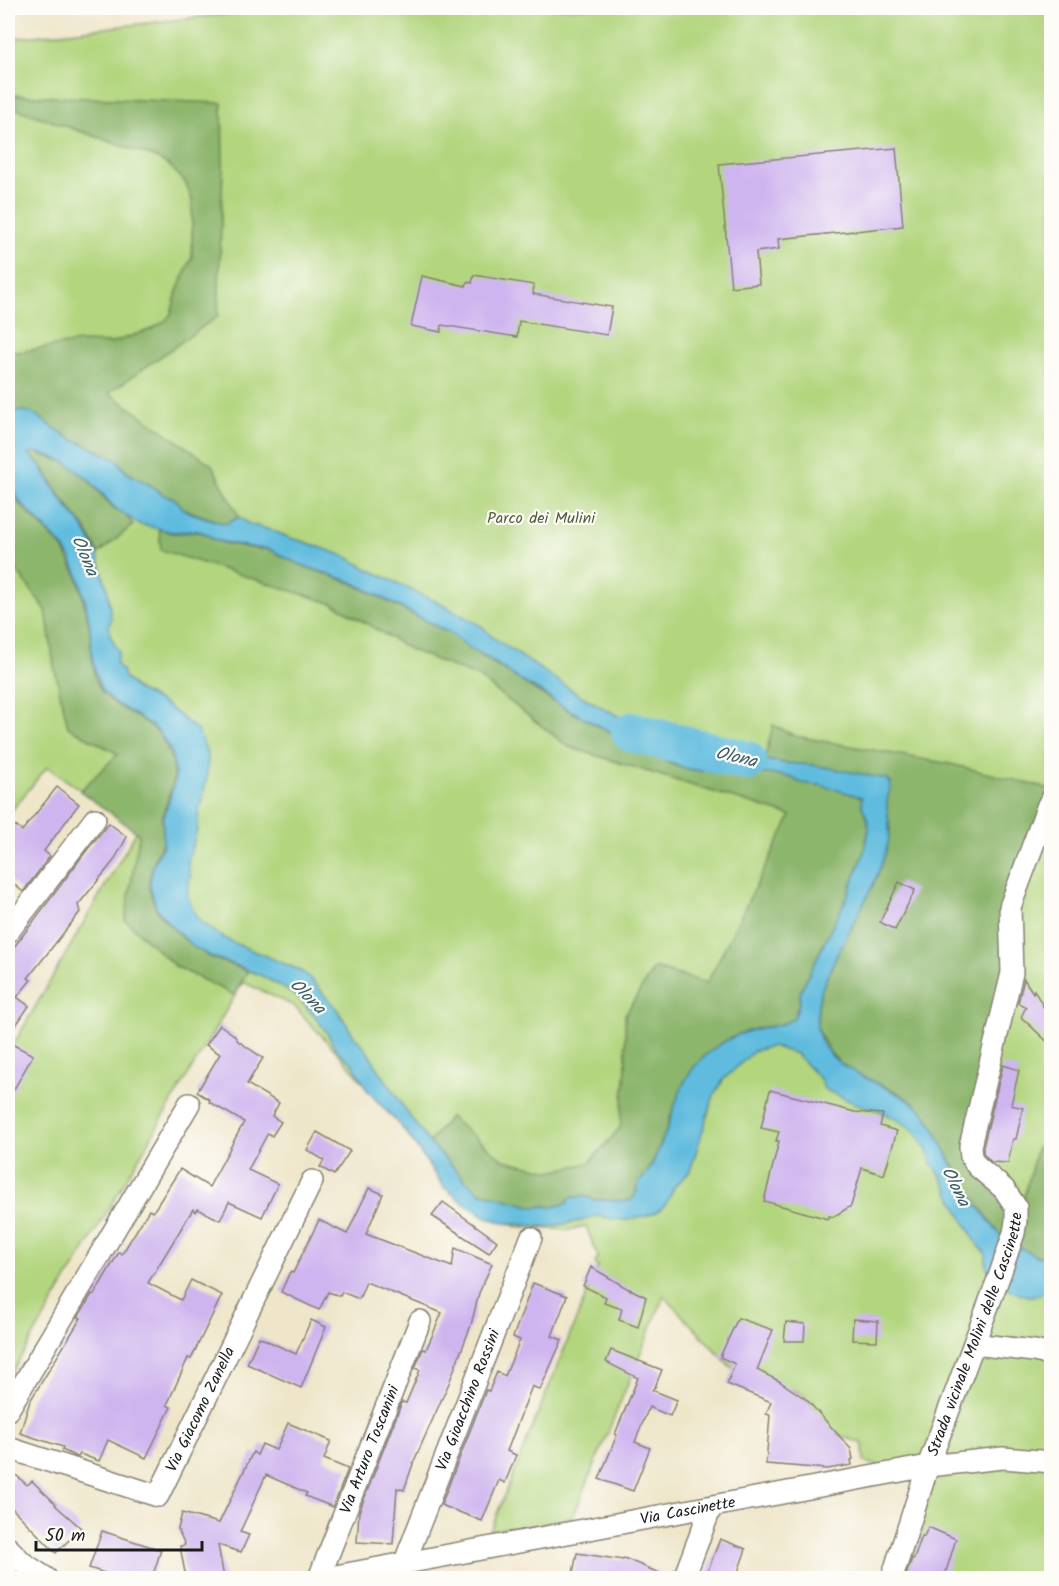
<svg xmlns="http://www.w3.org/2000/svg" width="1059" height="1586" font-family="Kalam,sans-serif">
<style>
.green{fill:#b2d57e;stroke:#67784d;stroke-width:1.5}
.forest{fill:#8db66d;stroke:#546944;stroke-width:1.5}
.water{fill:#60bcde;stroke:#3e6c7d;stroke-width:1.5;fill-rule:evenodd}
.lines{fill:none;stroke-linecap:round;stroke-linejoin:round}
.river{stroke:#60bcde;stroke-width:40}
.building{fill:#cfb5ef}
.minor-casing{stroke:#868173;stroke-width:24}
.minor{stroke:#fff;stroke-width:21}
.labels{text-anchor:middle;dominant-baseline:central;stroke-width:4.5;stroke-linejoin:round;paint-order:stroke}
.park-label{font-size:16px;fill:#505d3e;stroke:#fdfcf7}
.street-label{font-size:16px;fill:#1c1c1c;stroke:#fdfcf7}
.water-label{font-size:18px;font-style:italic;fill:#375c6a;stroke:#fdfcf7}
</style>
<rect width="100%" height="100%" fill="#fdfcf7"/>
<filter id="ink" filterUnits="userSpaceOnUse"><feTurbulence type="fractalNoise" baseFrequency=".0167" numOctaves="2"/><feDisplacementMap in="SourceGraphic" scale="12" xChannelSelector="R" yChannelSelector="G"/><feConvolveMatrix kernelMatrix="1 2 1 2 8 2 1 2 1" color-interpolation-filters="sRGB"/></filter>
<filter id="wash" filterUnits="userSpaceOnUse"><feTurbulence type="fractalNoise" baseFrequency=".008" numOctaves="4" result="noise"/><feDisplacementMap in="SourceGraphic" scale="24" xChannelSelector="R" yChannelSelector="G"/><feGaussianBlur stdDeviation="1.35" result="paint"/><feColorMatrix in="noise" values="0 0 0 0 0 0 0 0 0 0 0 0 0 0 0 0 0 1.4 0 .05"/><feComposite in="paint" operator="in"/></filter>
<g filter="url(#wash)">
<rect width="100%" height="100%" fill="#efe6ca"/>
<path class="green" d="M280,8H1051V1578H906L930,1493L909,1473L864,1462L863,1444L832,1432L803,1394L731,1367L664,1296L573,1517L507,1532L508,1527L490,1531L598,1266L595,1264L598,1257L586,1226L570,1230L517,1227L466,1205L444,1187L406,1132L375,1098L349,1065L294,1006L243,982L8,1379V1054L138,829L47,767L8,815V39Z"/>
<g class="forest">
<path d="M8,95L222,103L223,165L218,316L109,393L212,465L239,517L228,523H222L184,509L150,485L127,473L117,460L86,445L69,438L34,414L30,412L8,410V350L19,352L78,342L111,343L152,329L165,321L171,314L177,291L192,257V200L185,182L169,165L154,157L8,106Z"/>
<path d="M34,452L65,462L87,478L112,507L126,515L133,525L99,553L85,528L62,498L40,464L28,454L29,453Z"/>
<path d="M8,483L14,491L19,503L63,548L78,578L89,623L95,679L102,692L115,704L145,722L158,732L167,747L173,764L174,778L162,819L164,840L155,858L149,880V887L156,909L164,920L183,938L210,957L248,971L234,995L175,966L125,920L139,834L80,791L118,754L68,727L54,666L46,610L8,559Z"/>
<path d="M159,529L172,533L199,532L206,534L213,539L223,543L256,549H269L304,566L352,583L451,634L469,648L559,705L629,743L655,754L668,763L682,768L739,776L750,773H757L765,759L773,725L795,736L950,764L1051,789L1008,907L1011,972L965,1147L1022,1205L1037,1147L1051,1150V1257L1033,1255L1003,1238L975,1201L953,1165L926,1115L915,1104L897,1092L859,1075L841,1064L831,1054L819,1033L817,1025L818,1004L821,990L835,959L876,879L884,856L890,831L886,801L862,806L868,820L869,830L863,856L846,899L801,990L799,1003L794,1018C781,1028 765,1026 749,1031C735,1034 723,1043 712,1051L671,1114L665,1134L649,1171L638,1185L636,1196L630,1201L594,1200L584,1196L559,1206L552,1207L545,1206L534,1207L492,1196L480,1192L465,1180L429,1142L450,1117L504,1160L551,1171L589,1163L620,1128L626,1069L625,1015L654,968L707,983L791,816L569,747L478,677L411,650L334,604L161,550Z"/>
</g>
<path class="water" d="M8,410L30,412L34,414L69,438L86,445L117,460L127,473L150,485L165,496L174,498L184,509L189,512L222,523H228L239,517L249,524L274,531L290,538L305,542L347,557L364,567L443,605L483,627L491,636L581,696L637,726L681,745L784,763L813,765L888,779V782H891C892,790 886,796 887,804C887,816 891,828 889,840C880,877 860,910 843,943C830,969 815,995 817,1025C822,1077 896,1080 925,1114C936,1128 943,1147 951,1162C955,1172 962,1180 968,1189C979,1206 993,1231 1010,1243C1015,1246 1021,1248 1026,1250C1027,1251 1033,1255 1033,1255C1038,1257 1046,1257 1051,1257V1290C1045,1293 1036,1296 1029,1296C1013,1295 994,1281 987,1268C985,1264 986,1258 986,1254L976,1242L966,1225L939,1173L931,1163L929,1154L918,1136L907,1125L880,1111L852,1102L824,1089L820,1079L796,1054L772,1046L754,1051L723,1080L714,1095L690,1171L675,1186L666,1204L657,1212L643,1217L626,1220L612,1219L600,1216L591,1217L582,1221L547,1227L505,1223L488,1218L466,1205L444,1187L406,1132L367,1090L353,1064L336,1049L326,1031L300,999L285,989L264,977L241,967L212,957L195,948L170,925L156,907L150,887V882L153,865L163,845V818L175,782V774L172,755L168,746L158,731L145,721L115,703L102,691L97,678L92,657L90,628L85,600L79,578L70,557L63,547L20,502L8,481ZM34,452L53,457L65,462L87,478L115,508L139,524L172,532L199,531L207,534L213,539L223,542L256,548L269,549L290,560L307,567L352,582L451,634L469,648L487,657L521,681L543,693L560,705L629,742L655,753L668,762L687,769L739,776L750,773L781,775L792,778L801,783L820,785L862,797V806L868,820L869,830L863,856L846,899L801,990L799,1003L794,1018C783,1026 773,1026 760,1028C736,1033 713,1046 696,1065C680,1083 674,1109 666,1132C662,1142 657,1152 653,1162C650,1171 642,1177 638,1185C635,1192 638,1194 630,1201L594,1200L584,1196L569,1198L568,1203L552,1207L545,1206L534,1207L480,1192L465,1180L429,1142L411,1118L364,1047L354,1036L336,1008L307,975L297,969L234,943L221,936L198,919L192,908L187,893L190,877L188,861L197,829L199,810L207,778L208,755L197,730L166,705L136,689L124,677L122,670L119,668L116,661L119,652L110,635L109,626L111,620L108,592L97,553L84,528L61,499L40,465L28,454Z"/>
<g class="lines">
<path class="river" d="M631,732L747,761"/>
</g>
<g id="blocks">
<g class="building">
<path d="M896,148L903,226L778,239L779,249L756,252L759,284L731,287L719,164Z"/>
<path d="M474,275L534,285L533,294L612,307L607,335L519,321L517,337L442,325L441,332L411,326L422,276L466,286L467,282L472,283Z"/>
<path d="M57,787L79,804L44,851L50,856L23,892L8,879V820L22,831Z"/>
<path d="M109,823L127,837L113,862L78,905L80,912L28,978L31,980L17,997L29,1006L8,1037V955L87,850Z"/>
<path d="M899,882L915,890L895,930L880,922Z"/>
<path d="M1024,979L1033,993L1034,990L1049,1017L1046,1015L1052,1027V1046L1021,1017L1026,1007L1018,1003Z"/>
<path d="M220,1025L234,1035L238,1041L263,1058L247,1084L279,1103L272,1116L281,1122L272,1136L268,1133L248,1170L278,1184L262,1217L229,1202L220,1220L198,1209L196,1212L193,1209L148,1283L181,1300L191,1280L222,1295L191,1359L188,1358L167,1405L171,1407L146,1458L108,1440L99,1461L80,1454L78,1457H77L62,1450L63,1447L20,1433L30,1401L81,1318L78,1317L92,1294L94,1295L119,1252L122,1254L149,1210L153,1212L180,1169L209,1187L244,1122L209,1102L210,1100L197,1092L220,1054L206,1045Z"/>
<path d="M8,1042L33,1055L8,1100Z"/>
<path d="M1003,1065L1019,1070L1011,1105L1023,1108L1016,1139H1013L1008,1163L991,1162L983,1153V1147Z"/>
<path d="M770,1090L855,1112L883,1114L880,1126L897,1131L884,1175L862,1168L851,1206L833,1217L829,1216L828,1219L764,1201L779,1141H776L779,1132L761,1128Z"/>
<path d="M317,1132L350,1151L334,1175L320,1167L324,1160L307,1150Z"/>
<path d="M369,1188L383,1194L366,1234L452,1267L455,1248L492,1264L479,1293L471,1325L449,1383L414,1461L404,1490L397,1488L393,1544L357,1542L359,1512L402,1402L406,1403L420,1370L415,1368L423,1349L426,1350L442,1313L366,1282L359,1299L342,1292L340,1296L328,1292L319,1310L281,1292L290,1272L293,1273L319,1220L347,1234Z"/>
<path d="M443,1202L497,1241L489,1253L432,1216Z"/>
<path d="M591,1267L630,1290V1289L646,1297L638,1327L619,1320L622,1309L604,1303L606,1297L583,1286Z"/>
<path d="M533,1283L567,1296L552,1336L562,1340L540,1390L532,1386L507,1451L516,1455L505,1483L499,1480L482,1521L441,1505L486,1390L489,1391L497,1372L505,1376L520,1340L513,1337Z"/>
<path d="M738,1318L773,1330L757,1370L779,1381L807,1400L851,1449L853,1459L851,1460L852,1465L828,1469L766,1464L770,1415L766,1414L771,1402L727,1384L735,1364L720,1357Z"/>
<path d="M853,1319L878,1321L877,1341L852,1340Z"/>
<path d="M311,1320L326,1327L301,1388L247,1364L259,1337L296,1354Z"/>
<path d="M786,1322L805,1324L804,1341H784Z"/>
<path d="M611,1350L662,1370L655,1387L652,1390L677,1400L670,1416L649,1407L635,1442L650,1448L633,1491L599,1479L617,1435L615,1434L638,1378L606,1362Z"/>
<path d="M288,1423L331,1441L324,1459L348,1469L333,1507L305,1496L307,1493L266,1475L240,1532L249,1535L241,1552L218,1545L224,1578H186L180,1546L185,1545L178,1529L182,1513L219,1523L253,1452L257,1455L262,1444L276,1450Z"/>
<path d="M16,1475L27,1485L32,1481L56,1504L55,1505L81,1528L56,1553L8,1504V1483Z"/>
<path d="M928,1527L956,1539L944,1578H905L912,1558L914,1559L922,1536L924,1537Z"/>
<path d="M102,1531L161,1550L152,1578H120L89,1568Z"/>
<path d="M720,1539L746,1549L738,1572L735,1578H705Z"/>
<path d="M577,1553L623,1560L624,1558L671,1578H572Z"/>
</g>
</g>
</g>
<g filter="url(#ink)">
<use href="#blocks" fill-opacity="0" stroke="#868173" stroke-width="1.5"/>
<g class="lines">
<defs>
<g id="minor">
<path d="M8,932L95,819"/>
<path d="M974,1344L1034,1351L1052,1355"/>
<path d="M8,1410L189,1104"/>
<path id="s1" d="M8,1448L158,1496L312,1181"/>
<path d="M8,1548L23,1563L46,1578"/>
<path id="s2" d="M404,1564L531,1238"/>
<path id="s3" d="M319,1578L420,1321"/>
<path id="s4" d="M325,1578L928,1466L1003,1458L1052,1462"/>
<path d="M684,1578L711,1507"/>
<path id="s5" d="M892,1578L928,1466L1000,1274L1014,1233L1016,1221V1207L1004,1189L977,1166L971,1157L970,1146L1012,973L1010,907L1048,805L1052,799"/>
</g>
</defs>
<use href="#minor" class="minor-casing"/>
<use href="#minor" class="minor"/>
</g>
</g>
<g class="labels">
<g class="park-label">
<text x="541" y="518">Parco dei Mulini</text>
</g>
<g class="street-label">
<text stroke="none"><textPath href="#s5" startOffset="258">Strada vicinale Molini delle Cascinette</textPath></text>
<text stroke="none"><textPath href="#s2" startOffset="176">Via Gioacchino Rossini</textPath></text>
<text stroke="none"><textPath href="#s1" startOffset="254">Via Giacomo Zanella</textPath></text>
<text stroke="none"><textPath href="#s3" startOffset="138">Via Arturo Toscanini</textPath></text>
<text stroke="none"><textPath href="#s4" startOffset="369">Via Cascinette</textPath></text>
</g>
<g class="water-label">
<text transform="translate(84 556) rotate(67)">Olona</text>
<text transform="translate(736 758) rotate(13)">Olona</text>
<text transform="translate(307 997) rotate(45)">Olona</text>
<text transform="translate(955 1187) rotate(64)">Olona</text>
</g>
</g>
<rect width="1059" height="1586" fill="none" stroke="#fdfcf7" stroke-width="30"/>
<path d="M36 1541v9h166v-9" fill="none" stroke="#1c1c1c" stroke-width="3"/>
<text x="45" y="1541" font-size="18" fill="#1c1c1c" stroke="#fdfcf7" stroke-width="4.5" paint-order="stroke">50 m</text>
</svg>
